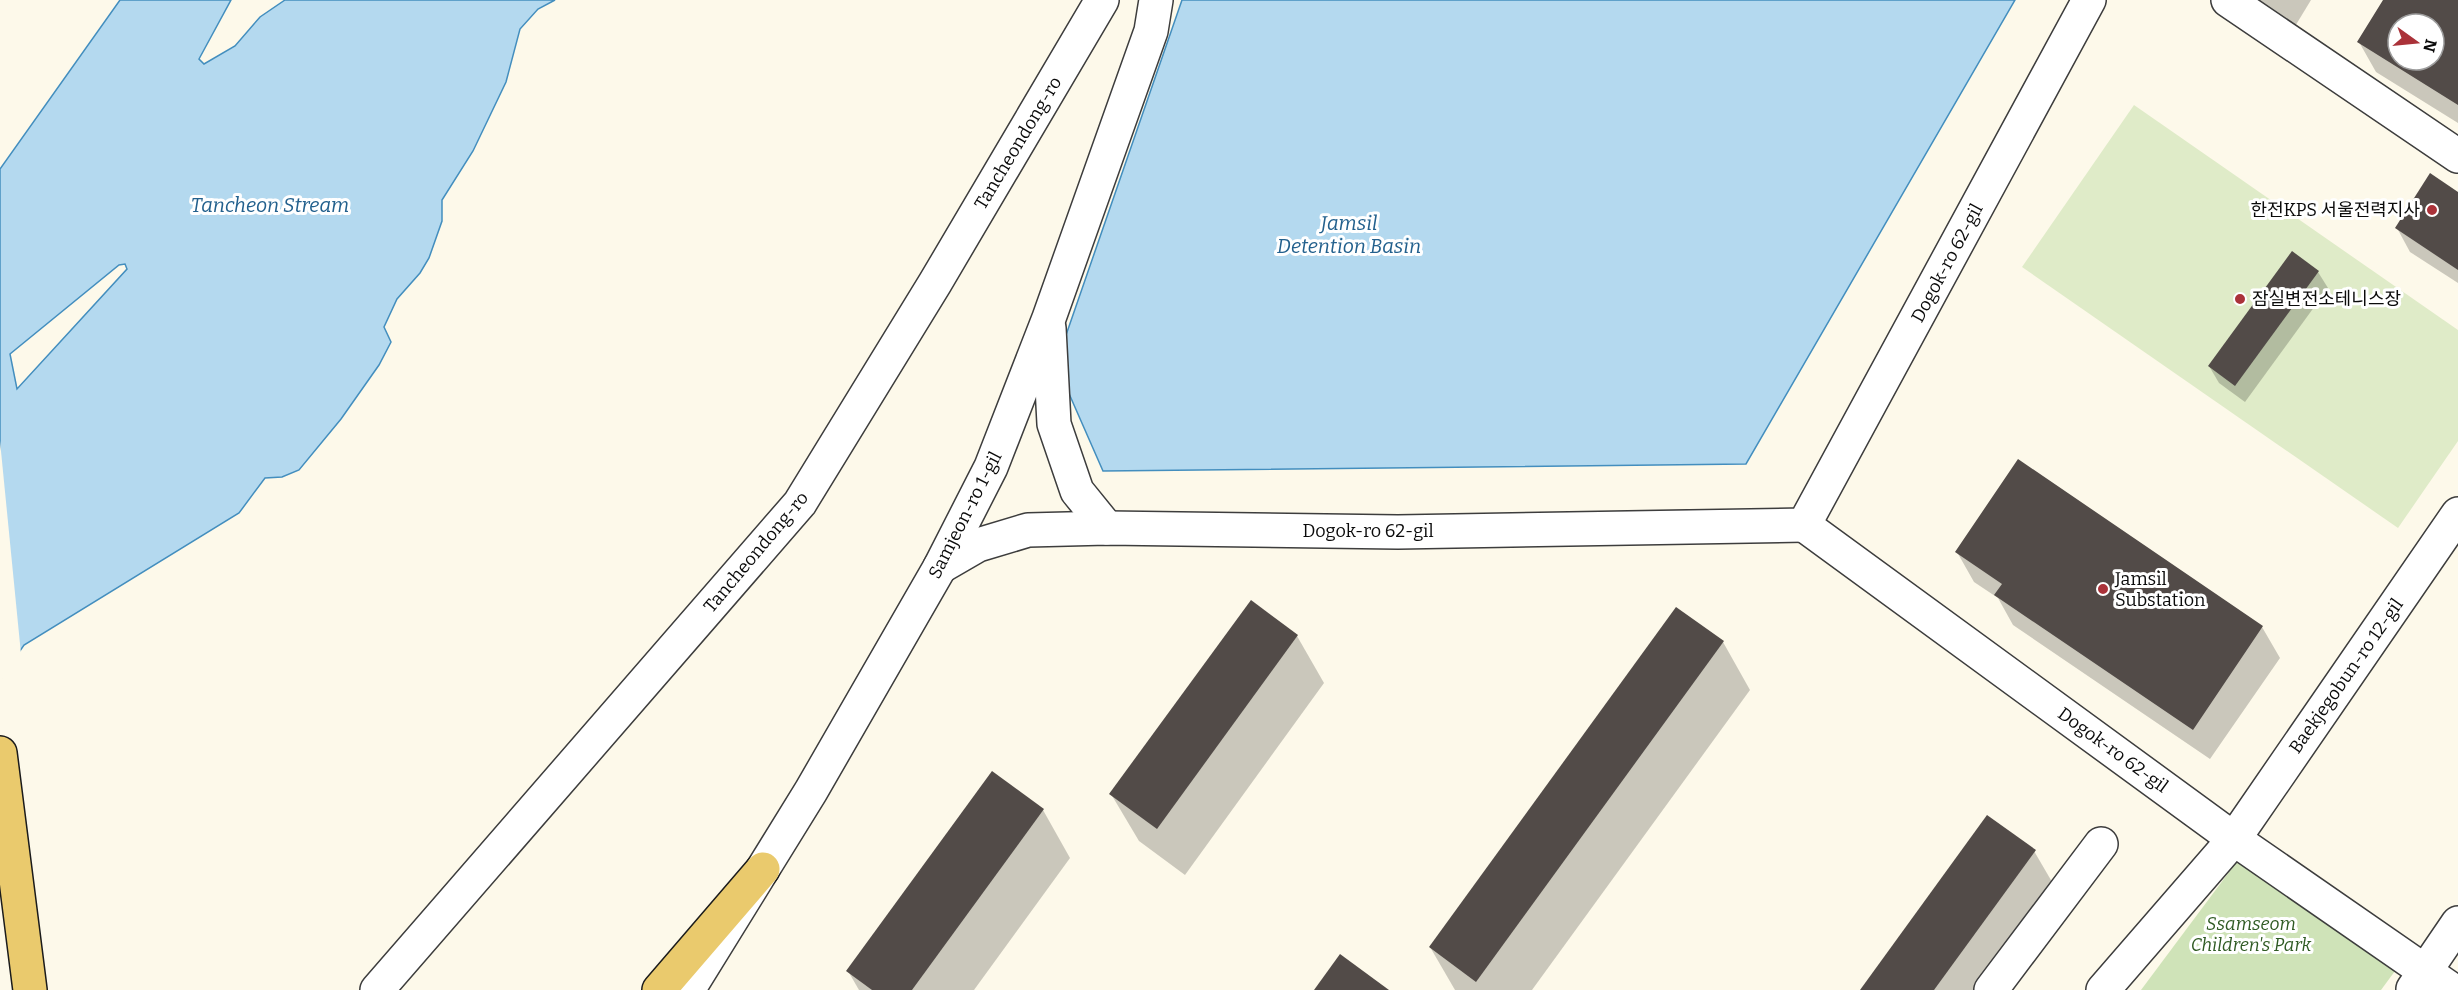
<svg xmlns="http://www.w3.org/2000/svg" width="2458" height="990" font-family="Bitter,'Noto Sans KR',serif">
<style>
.green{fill:#cfe3b8}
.pitch{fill:#dfebc8}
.water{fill:#b4d9ef;stroke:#438ebe;stroke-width:1.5;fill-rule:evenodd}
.pier{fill:#fdf9ea}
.shadow{fill:#0003;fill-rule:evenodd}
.building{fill:#524b48;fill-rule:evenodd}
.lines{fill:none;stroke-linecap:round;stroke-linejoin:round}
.minor-casing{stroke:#3d3d3d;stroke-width:36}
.major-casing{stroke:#1b1b1b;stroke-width:36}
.minor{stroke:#fff;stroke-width:33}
.major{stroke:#eaca6d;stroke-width:33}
.poi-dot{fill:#aa3239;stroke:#fff;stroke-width:2}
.labels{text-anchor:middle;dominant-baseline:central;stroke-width:6;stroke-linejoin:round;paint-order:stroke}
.street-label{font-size:18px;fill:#0a0a0a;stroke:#fff}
.poi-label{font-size:18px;fill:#0a0a0a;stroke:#fff;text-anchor:start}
.park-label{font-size:18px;font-style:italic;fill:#2f5a23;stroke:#fff}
.water-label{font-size:20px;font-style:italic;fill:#22608d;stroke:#fff}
</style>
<rect width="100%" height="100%" fill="#fdf9ea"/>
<path class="green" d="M2241,856L2395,971L2381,990H2141Z"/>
<path class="pitch" d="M2134,105L2458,330V441L2398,528L2022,267Z"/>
<g class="water">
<path d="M120,0H231L199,59L204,64L235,46L260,17L285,0H555L538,9L520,29L506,82L473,151L442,200V221L429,258L420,273L397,299L384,327L391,342L379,365L341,419L299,470L282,477L265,478L239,513L24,645L0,680V169ZM125,264L127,269L17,389L10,354L119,265Z"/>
<path d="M1182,0H2015L1746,464L1103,471L1056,364Z"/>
</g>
<path class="pier" d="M0,441L21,654L0,683Z"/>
<g class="shadow">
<path d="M2249,0H2311L2294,28Z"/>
<path d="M2385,0H2458V123L2376,72L2359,42ZM2398,24H2434V60H2398Z"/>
<path d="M2458,194V283L2410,252L2397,228Z"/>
<path d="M2318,272L2328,288L2245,402L2219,383L2209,366Z"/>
<path d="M2018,461L2262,627L2280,658L2210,759L2013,625L1998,598L1974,582L1957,552Z"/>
<path d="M1297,636L1324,683L1185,875L1139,841L1111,794Z"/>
<path d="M1723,642L1750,690L1532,990H1455L1430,947Z"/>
<path d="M1043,810L1070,858L974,990H859L848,971Z"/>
<path d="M2034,851L2062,899L1995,990H1862Z"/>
</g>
<g class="building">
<path d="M2383,0H2458V105L2357,42ZM2398,24H2434V60H2398Z"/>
<path d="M2430,173L2458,192V270L2395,228Z"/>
<path d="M2292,251L2319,271L2235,386L2208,366Z"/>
<path d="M2018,459L2263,626L2193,730L1994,595L2002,584L1955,552Z"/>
<path d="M1251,600L1298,635L1157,829L1109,794Z"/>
<path d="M1676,607L1724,641L1476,982L1429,947Z"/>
<path d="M992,771L1044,809L912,990H872L846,971Z"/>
<path d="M1987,815L2036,850L1934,990H1860Z"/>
<path d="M1340,954L1389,990H1314Z"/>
</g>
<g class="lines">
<defs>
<g id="minor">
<path d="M2228,0L2458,156"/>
<path d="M1049,328L1054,424L1077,491L1107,528"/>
<path d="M1804,525L2234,839L2452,990"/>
<path d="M940,567L978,545L1028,530L1107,528L1398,532L1804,525L2089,0"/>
<path d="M2413,989L2458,923"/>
<path d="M377,990L800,503L935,283L1102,0"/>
<path d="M688,990L811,791L940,567L991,467L1049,318L1151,31L1156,0"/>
<path d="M1991,990L2101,844"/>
<path d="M2103,990L2234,839L2458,514"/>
</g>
<g id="major">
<path d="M0,753L30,990"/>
<path d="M659,990L763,869"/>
</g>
</defs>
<use href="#minor" class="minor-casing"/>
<use href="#major" class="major-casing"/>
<use href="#minor" class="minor"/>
<use href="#major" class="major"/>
</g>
<g class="poi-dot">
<circle cx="2432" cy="210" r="6"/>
<circle cx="2240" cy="299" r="6"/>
<circle cx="2103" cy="589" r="6"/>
</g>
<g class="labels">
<g class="street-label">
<text transform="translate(1018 143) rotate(-59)">Tancheondong-ro</text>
<text transform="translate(1947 263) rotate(-62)">Dogok-ro 62-gil</text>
<text transform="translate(965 515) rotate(-63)">Samjeon-ro 1-gil</text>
<text x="1368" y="531">Dogok-ro 62-gil</text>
<text transform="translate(756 552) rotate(-50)">Tancheondong-ro</text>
<text transform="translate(2346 676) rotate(-55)">Baekjegobun-ro 12-gil</text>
<text transform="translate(2113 750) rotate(36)">Dogok-ro 62-gil</text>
</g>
<g class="poi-label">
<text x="2420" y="210" text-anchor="end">한전KPS 서울전력지사</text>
<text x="2252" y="299">잠실변전소테니스장</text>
<text x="2115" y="579">Jamsil<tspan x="2115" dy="21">Substation</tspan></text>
</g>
<g class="park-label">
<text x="2251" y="924">Ssamseom<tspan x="2251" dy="21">Children's Park</tspan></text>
</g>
<g class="water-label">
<text x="270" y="205">Tancheon Stream</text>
<text x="1349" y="223">Jamsil<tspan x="1349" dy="23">Detention Basin</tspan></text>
</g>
</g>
<g transform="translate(2416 42) rotate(105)"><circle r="28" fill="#ffffff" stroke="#9d9d9d" stroke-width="1.5"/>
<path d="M0-4.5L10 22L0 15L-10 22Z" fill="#aa3239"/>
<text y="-9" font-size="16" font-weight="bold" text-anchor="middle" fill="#0a0a0a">N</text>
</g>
</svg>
